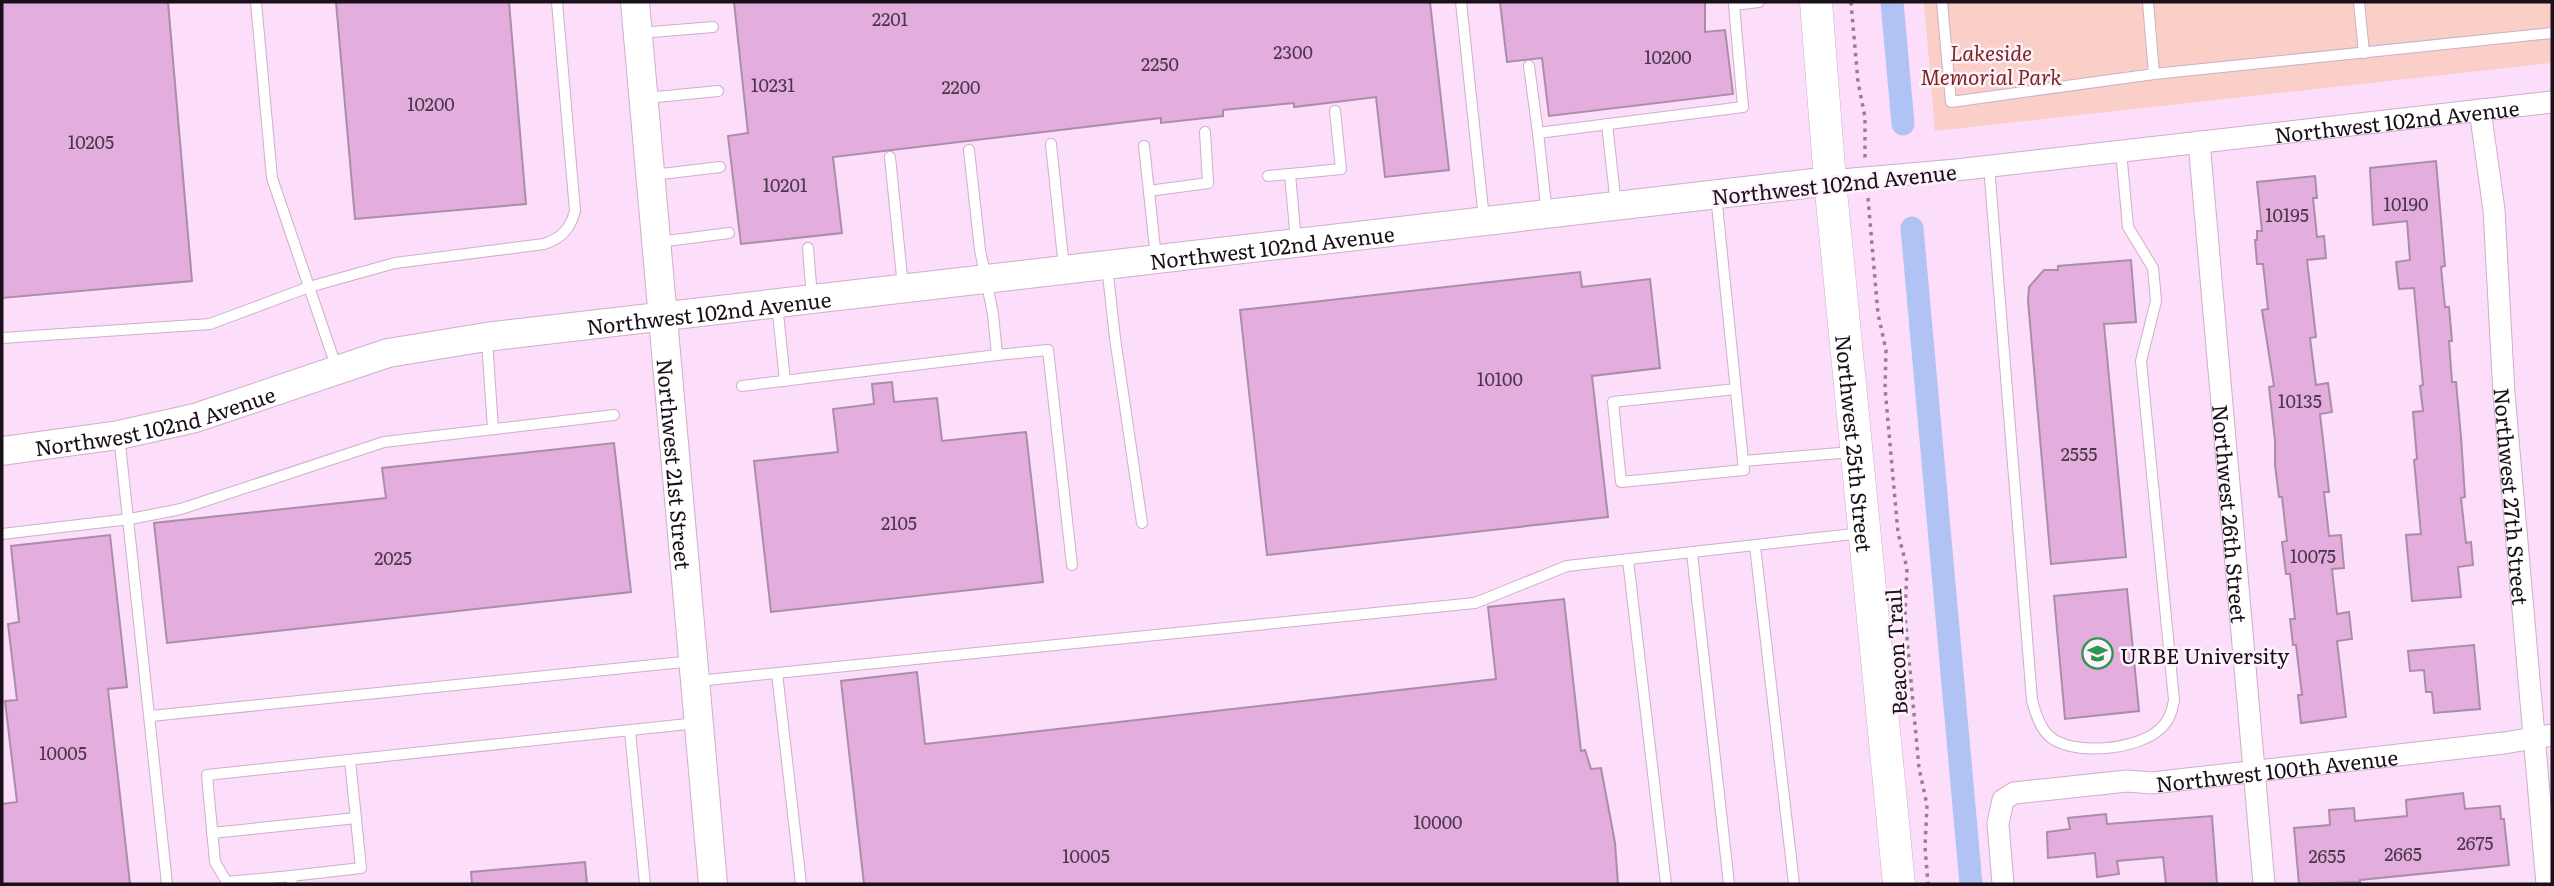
<svg xmlns="http://www.w3.org/2000/svg" width="2554" height="886" font-family="Literata,serif">
<style>
.green{fill:#f9cfc8}
.lines{fill:none;stroke-linecap:round;stroke-linejoin:round}
.canal{stroke:#b1c3f4;stroke-width:23}
.building{fill:#e3adde;stroke:#aa8da7;stroke-width:2}
.service-casing{stroke:#cdafca;stroke-width:12}
.minor-casing{stroke:#cdafca;stroke-width:23}
.tertiary-casing{stroke:#cdafca;stroke-width:30}
.secondary-casing{stroke:#cdafca;stroke-width:33}
.path{stroke:#958093;stroke-width:3.5;stroke-dasharray:3.5 5;stroke-linecap:butt}
.service{stroke:#fff;stroke-width:10}
.minor{stroke:#fff;stroke-width:21}
.tertiary{stroke:#fff;stroke-width:28}
.secondary{stroke:#fff;stroke-width:32}
.labels{text-anchor:middle;dominant-baseline:central;stroke-width:5;stroke-linejoin:round;paint-order:stroke}
.number-label{font-size:18px;fill:#4c374a}
.park-label{font-size:21px;font-style:italic;fill:#7e2920;stroke:#fef2fd}
.street-label{font-size:21px;fill:#1a1019;stroke:#fef2fd}
.poi-label{font-size:21px;fill:#1a1019;stroke:#fef2fd;text-anchor:start}
</style>
<rect width="100%" height="100%" fill="#fddefa"/>
<path class="green" d="M1924,2H2552V63L1935,131Z"/>
<g class="lines">
<g class="canal">
<path d="M1892,2L1903,124"/>
<path d="M1912,228L1971,884"/>
</g>
</g>
<g class="building">
<path d="M2,2H168L192,281L2,298Z"/>
<path d="M336,2H509L526,204L355,219Z"/>
<path d="M734,2H1430L1449,170L1385,177L1376,97L1294,107V103L1223,110V116L1161,123V118L833,157L842,233L741,244L728,136L748,133Z"/>
<path d="M1500,2H1705V32L1725,30L1733,94L1549,116L1542,58L1507,62Z"/>
<path d="M2436,161L2445,266L2441,267L2445,307H2449L2452,341H2449L2452,382H2456L2461,437L2465,497L2461,498L2466,543L2471,542L2473,565L2458,567L2461,597L2412,601L2406,535L2421,534L2414,460L2417,459L2413,412L2423,411L2420,386L2423,385L2414,288L2399,289L2396,262L2410,260L2407,221L2373,225L2370,168Z"/>
<path d="M2315,176L2317,198H2313L2317,237L2324,236L2326,258L2307,260L2316,337L2310,338L2316,385L2328,383L2332,412L2320,414L2329,492H2324L2329,536L2341,535L2344,568L2332,569L2337,614L2349,612L2352,639L2337,641L2346,717L2301,723L2298,695H2302L2296,645H2293L2290,619H2295L2290,574H2286L2282,542L2287,541L2282,497H2279L2275,465V441L2269,387L2274,386L2262,310L2268,309L2263,264H2257L2255,240H2257V231H2262L2257,182Z"/>
<path d="M2131,260L2136,322L2104,324L2126,557L2051,564L2028,301L2029,287L2044,270H2058V266Z"/>
<path d="M1580,272L1582,287L1650,279L1660,368L1592,376L1608,517L1267,555L1240,310Z"/>
<path d="M892,382L894,402L937,398L942,441L1026,432L1043,582L771,612L754,461L838,452L833,409L874,404L872,384Z"/>
<path d="M614,443L631,592L167,643L154,523L386,498L382,468Z"/>
<path d="M110,535L127,687L108,689L130,884H2V804L17,802L5,701L17,700L8,624L19,622L11,546Z"/>
<path d="M2127,589L2139,711L2065,719L2054,596Z"/>
<path d="M1564,599L1581,751L1585,750L1591,769L1601,768L1615,843L1618,884H864L841,681L917,672L925,744L1496,679L1488,607Z"/>
<path d="M2474,645L2480,709L2434,713L2432,692H2426L2424,670L2410,671L2408,651Z"/>
<path d="M2463,793L2465,809L2500,806L2501,819H2504L2509,865L2360,880V882L2299,884L2294,828L2330,825L2329,810L2354,808L2355,821L2407,816L2406,800Z"/>
<path d="M2106,814L2107,824L2212,816L2217,884H2166L2163,857L2117,861L2119,874L2097,877L2095,853L2048,858L2047,832L2070,829L2068,818Z"/>
<path d="M585,862L587,884H472L471,872Z"/>
</g>
<g class="lines">
<defs>
<g id="service">
<path d="M256,2L272,178L337,369"/>
<path d="M1461,2L1484,219"/>
<path d="M1942,2L1951,102L2154,74L2552,33"/>
<path d="M2148,2L2154,74"/>
<path d="M2359,2L2364,53"/>
<path d="M640,33L713,27"/>
<path d="M1529,66L1538,133L1743,107L1734,5L1759,2"/>
<path d="M646,98L718,91"/>
<path d="M1607,124L1616,205"/>
<path d="M1538,133L1547,214"/>
<path d="M1051,144L1064,268"/>
<path d="M1144,146L1156,257"/>
<path d="M969,150L980,250L993,314L997,355L1048,350L1072,565"/>
<path d="M890,157L903,287"/>
<path d="M1989,166L2032,700C2035,712 2039,726 2048,735C2070,757 2138,750 2160,729C2169,721 2172,712 2174,700L2141,361L2156,301L2153,268L2128,227L2121,151"/>
<path d="M653,175L720,167"/>
<path d="M1268,176L1290,174"/>
<path d="M1149,191L1208,183L1205,132"/>
<path d="M1716,195L1744,470L1621,482L1613,402L1736,389"/>
<path d="M1296,241L1290,174L1341,169L1335,111"/>
<path d="M659,242L729,233"/>
<path d="M808,248L812,297"/>
<path d="M1107,266L1115,338L1142,523"/>
<path d="M777,304L785,381"/>
<path d="M2,338L210,324L309,287L395,263L544,244C562,238 570,229 575,211L557,2"/>
<path d="M487,340L493,429"/>
<path d="M742,386L997,355"/>
<path d="M119,435L167,884"/>
<path d="M1743,461L1852,452"/>
<path d="M2,534L130,519L181,509L384,442L614,415"/>
<path d="M1755,546L1794,884"/>
<path d="M1692,553L1729,884"/>
<path d="M1628,560L1666,884"/>
<path d="M777,673L801,884"/>
<path d="M697,681L1475,603L1567,566L1862,533"/>
<path d="M151,716L693,661"/>
<path d="M630,731L645,884"/>
<path d="M212,833L356,818"/>
<path d="M291,876L361,868L350,760"/>
<path d="M227,882L291,876L292,884"/>
<path d="M228,884L215,862L207,775L697,723"/>
</g>
<g id="minor">
<path id="s1" d="M2480,110L2494,210L2504,394L2547,884"/>
<path id="s2" d="M2199,142L2264,884"/>
<path id="s3" d="M1830,181L1956,170L2552,102"/>
<path id="s4" d="M2003,884L1998,824L2003,800L2014,793L2127,781L2152,783L2187,779L2504,743L2552,735"/>
</g>
<g id="tertiary">
<path id="s5" d="M635,2L713,884"/>
<path id="s6" d="M2,451L119,435L195,418L388,353L486,337L1830,181"/>
</g>
<g id="secondary">
<path id="s7" d="M1816,2L1830,181L1899,884"/>
</g>
</defs>
<use href="#service" class="service-casing"/>
<use href="#minor" class="minor-casing"/>
<use href="#tertiary" class="tertiary-casing"/>
<use href="#secondary" class="secondary-casing"/>
<g class="path">
<path d="M1851,2L1858,82L1865,117V159"/>
<path d="M1868,198L1878,314L1886,350L1885,388L1898,533L1907,568L1905,616L1919,768L1927,805L1925,847L1928,884"/>
</g>
<use href="#service" class="service"/>
<use href="#minor" class="minor"/>
<use href="#tertiary" class="tertiary"/>
<use href="#secondary" class="secondary"/>
</g>
<defs>
<symbol id="university-ring" viewBox="-11 -11 22 22"><circle r="9.5" fill="#fef2fd" stroke="#2f964d" stroke-width="1.5"/><path d="M0-5L7-2L0 1L-7-2ZM-4 1L0 2.5L4 1V4Q0 6-4 4Z" fill="#2f964d"/></symbol>
</defs>
<g fill-rule="evenodd">
<use href="#university-ring" x="2080" y="636" width="35" height="35"/>
</g>
<g class="labels">
<g class="number-label">
<text x="890" y="18">2201</text>
<text x="1293" y="51">2300</text>
<text x="1668" y="56">10200</text>
<text x="1160" y="63">2250</text>
<text x="773" y="84">10231</text>
<text x="961" y="86">2200</text>
<text x="431" y="103">10200</text>
<text x="91" y="141">10205</text>
<text x="785" y="184">10201</text>
<text x="2406" y="203">10190</text>
<text x="2287" y="214">10195</text>
<text x="1500" y="378">10100</text>
<text x="2300" y="400">10135</text>
<text x="2079" y="453">2555</text>
<text x="899" y="522">2105</text>
<text x="2313" y="555">10075</text>
<text x="393" y="557">2025</text>
<text x="63" y="752">10005</text>
<text x="1438" y="821">10000</text>
<text x="2475" y="842">2675</text>
<text x="2403" y="853">2665</text>
<text x="1086" y="855">10005</text>
<text x="2327" y="855">2655</text>
</g>
<g class="park-label">
<text x="1991" y="51">Lakeside<tspan x="1991" dy="24">Memorial Park</tspan></text>
</g>
<g class="street-label">
<text stroke="none"><textPath href="#s3" startOffset="570">Northwest 102nd Avenue</textPath></text>
<text transform="translate(1834 183) rotate(-6)">Northwest 102nd Avenue</text>
<text stroke="none"><textPath href="#s6" startOffset="1290">Northwest 102nd Avenue</textPath></text>
<text stroke="none"><textPath href="#s6" startOffset="723">Northwest 102nd Avenue</textPath></text>
<text stroke="none"><textPath href="#s6" startOffset="156">Northwest 102nd Avenue</textPath></text>
<text stroke="none"><textPath href="#s7" startOffset="443">Northwest 25th Street</textPath></text>
<text stroke="none"><textPath href="#s5" startOffset="464">Northwest 21st Street</textPath></text>
<text stroke="none"><textPath href="#s1" startOffset="388">Northwest 27th Street</textPath></text>
<text stroke="none"><textPath href="#s2" startOffset="373">Northwest 26th Street</textPath></text>
<text transform="translate(1895 652) rotate(-93)">Beacon Trail</text>
<text stroke="none"><textPath href="#s4" startOffset="362">Northwest 100th Avenue</textPath></text>
</g>
<g class="poi-label">
<text x="2120" y="654">URBE University</text>
</g>
</g>
<rect width="2554" height="886" fill="none" stroke="#1a1019" stroke-width="7"/>
</svg>
